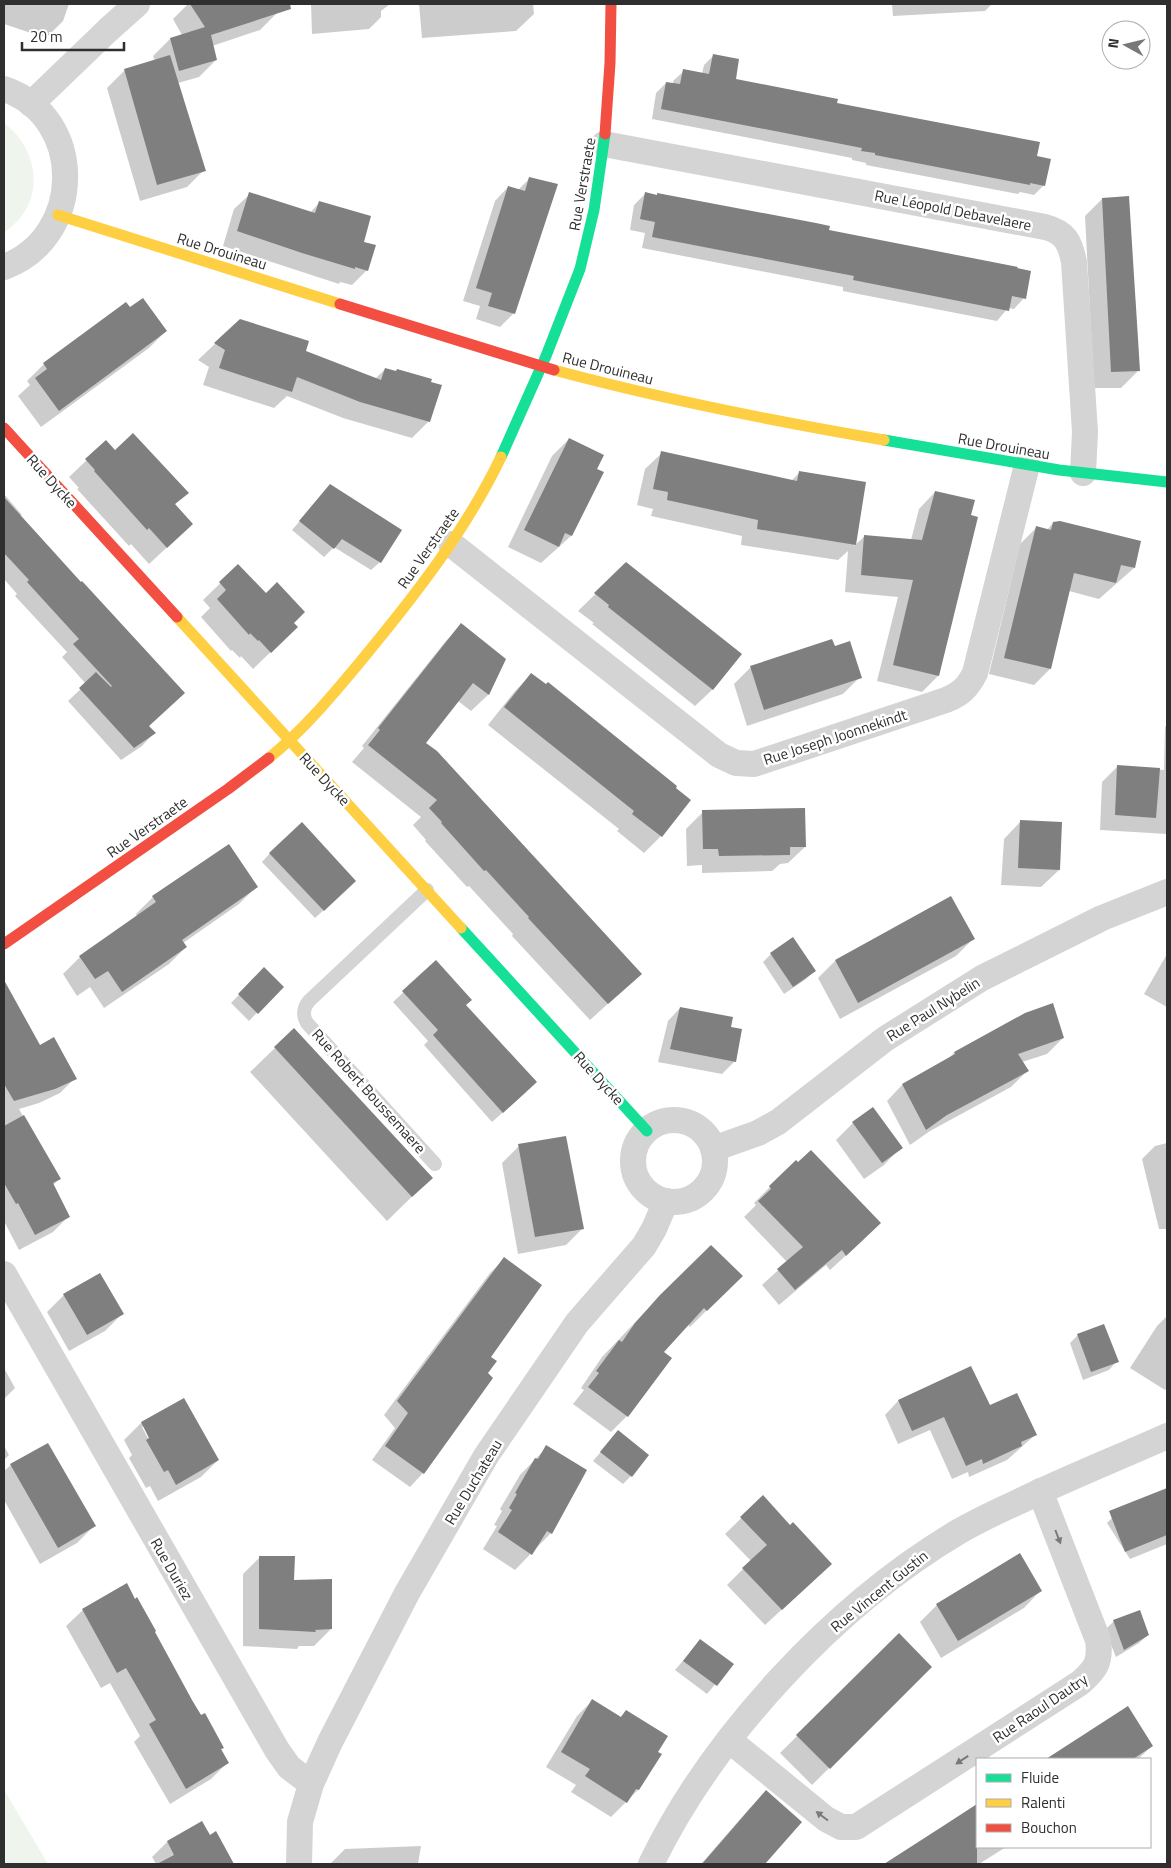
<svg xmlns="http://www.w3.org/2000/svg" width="1171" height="1868" font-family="'Titillium Web',sans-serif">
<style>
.green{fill:#eff4ed}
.shadow{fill:#0003;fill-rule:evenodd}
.building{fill:#7f7f7f}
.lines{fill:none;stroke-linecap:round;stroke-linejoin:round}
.lane{stroke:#d4d4d4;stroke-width:14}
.street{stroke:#d4d4d4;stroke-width:26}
.fast{stroke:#16e098;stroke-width:11}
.slow{stroke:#ffcf43;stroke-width:11}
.jam{stroke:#f24e42;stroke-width:11}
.oneway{fill:#797979}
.labels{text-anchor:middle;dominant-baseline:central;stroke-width:5;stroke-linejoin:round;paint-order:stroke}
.street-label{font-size:15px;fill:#2f2f2f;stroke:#fff}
</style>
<rect width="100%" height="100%" fill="#fff"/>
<g class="green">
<path d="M4,123C41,151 46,205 4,232Z"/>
<path d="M4,1790L48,1864H4Z"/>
</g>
<g class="shadow">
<path d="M4,4H69L63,21L46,38L4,24Z"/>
<path d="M188,4H276L277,13L260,30L212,46L216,60L199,77L178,83L204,170L187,187L140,201L107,88L124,71L155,61L153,56L170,39L182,35L173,19Z"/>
<path d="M311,4H390L381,11V17L369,29L312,34Z"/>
<path d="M419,4H533L534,14L516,31L422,38Z"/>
<path d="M892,4H992L985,11L893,16Z"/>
<path d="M714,55L734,80L835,104L1036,157L1044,185L1034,195L1020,192L1018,194L866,165V163L852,160V158L652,119L656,93L666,83L673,84V81L684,71L702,74L704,65Z"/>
<path d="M530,178L556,185L513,314L500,327L476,319L480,306L463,301L495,201L508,187L518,190Z"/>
<path d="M250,194L310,213L319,203L363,242L367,270L352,285L340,282L339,284L223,246L234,209Z"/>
<path d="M645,194L656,196L658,194L827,231L1024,298L1014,309L1008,308L997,321L843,291V287L642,248L645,233L630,230L634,205Z"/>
<path d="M1102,199L1139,370L1121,388H1094L1085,216Z"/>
<path d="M126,304L130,309L166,331L149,348L41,427L18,396L30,385L27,381L44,364Z"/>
<path d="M240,320L304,351L375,379L385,369L429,421L412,438L343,418L287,396L274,408L203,385L209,367L198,360Z"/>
<path d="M569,439L571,536L541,563L508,547L552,456Z"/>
<path d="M106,442L115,451L187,493L174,505L192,524L149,564L131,544L129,546L77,489L79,488L69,477Z"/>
<path d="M662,453L791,481L800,472L864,483L854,546L865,536L911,540L919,509L935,492L970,516L977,518L938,676L922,692L877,681L898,597L845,592L848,551L838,560L741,545L742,536L651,516L653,509L637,505L645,469Z"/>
<path d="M330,486L380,562L371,570L334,547L324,557L292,530Z"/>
<path d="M4,494L22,515L20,516L148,726L154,733L142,746L121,760L68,701L86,684L62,657L67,652L15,596L17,594L4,579Z"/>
<path d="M1053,523L1134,568L1099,599L1069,591L1050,669L1034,685L989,674L1020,544L1036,528L1047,530Z"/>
<path d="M626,564L740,655L712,690L695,706L592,624L594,623L578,611Z"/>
<path d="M238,566L292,623L279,644L253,669L241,656L240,658L232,650L231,651L201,617L210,608L203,600Z"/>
<path d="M461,625L504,659L488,695L471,711L458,701L424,744L641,974L590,1020L512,936L513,934L469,886L467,887L425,841L426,840L413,825L421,817L352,762L364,748L362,746L445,642Z"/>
<path d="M832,640L834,647L860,677L843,694L747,726L734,684L750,668Z"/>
<path d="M532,674L661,836L644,853L617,831L619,829L488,725L515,691Z"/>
<path d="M1167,725V834L1100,830L1102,782L1118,766L1164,770L1165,727Z"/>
<path d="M703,812L805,847L788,863L780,864L772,871L702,873V865L687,866L686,829Z"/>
<path d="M1021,821L1059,870L1041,887L1001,885L1004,839Z"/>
<path d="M270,853L346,890L315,918L262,862Z"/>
<path d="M256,887L239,904L183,943L186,947L169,964L104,1008L90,987L77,996L63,974L80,957L137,916L136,914L153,897Z"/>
<path d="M950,897L974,938L956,956L840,1019L818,978L835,961Z"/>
<path d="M771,954L814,971L806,979L784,994L763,962Z"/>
<path d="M1167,954V1007L1144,994Z"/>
<path d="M436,962L526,1092L492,1122L424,1045L428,1041L393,1002Z"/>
<path d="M264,969L282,987L249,1021L231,1003Z"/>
<path d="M13,1000L39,1046L75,1078L60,1093L39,1103L19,1109L59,1179L53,1185L69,1216L53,1232L19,1250L4,1221V1006Z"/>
<path d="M680,1008L730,1028L735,1061L722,1074L658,1062L668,1021Z"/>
<path d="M1025,1014L1063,1038L1047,1054L1022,1062L1027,1071L1011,1087L930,1131L910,1145L887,1101L902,1085L946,1061L954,1053Z"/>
<path d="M275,1048L431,1178L387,1221L250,1072Z"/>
<path d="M873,1108L901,1147L884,1165L864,1179L836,1140L853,1123Z"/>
<path d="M1167,1143V1229H1159L1142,1159L1155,1146Z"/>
<path d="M519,1146L583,1228L566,1245L518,1254L502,1163Z"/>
<path d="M770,1187L864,1239L830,1270L826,1265L779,1305L762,1285L787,1262L744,1217L756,1205L754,1203Z"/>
<path d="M504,1259L489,1357L423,1473L410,1487L372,1460L395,1428L384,1415L490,1273Z"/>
<path d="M741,1276L690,1327L688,1324L662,1352L627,1416L611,1432L573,1404L584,1390L581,1388L602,1357L644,1313Z"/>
<path d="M64,1295L122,1314L105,1331L69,1351L47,1312Z"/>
<path d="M1167,1316V1388L1165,1390L1130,1368L1157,1326Z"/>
<path d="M1078,1335L1117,1361L1109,1370L1083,1380L1070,1343Z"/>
<path d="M4,1368L15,1388L4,1399Z"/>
<path d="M184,1399L218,1460L201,1477L158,1501L150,1486L146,1488L129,1458L132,1455L124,1440L141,1423ZM142,1427H145L151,1444Z"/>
<path d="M898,1401L989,1407L1035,1435L1007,1460L969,1477L968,1472L952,1479L930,1430L898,1444L885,1415Z"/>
<path d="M618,1432L631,1476L623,1484L593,1461Z"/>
<path d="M4,1446L9,1455L4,1460Z"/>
<path d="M547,1447L551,1533L515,1570L483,1549L497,1526L494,1525L502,1511L500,1509L520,1475Z"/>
<path d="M11,1465L94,1526L77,1543L40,1564L4,1500V1471Z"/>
<path d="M1167,1489V1544L1130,1559L1107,1523L1124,1506Z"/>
<path d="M763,1497L790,1526L814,1580L765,1625L727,1585L751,1561L725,1534Z"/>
<path d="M260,1557L293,1581L331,1629L314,1646H299L297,1649L243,1646V1574Z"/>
<path d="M1041,1590L1024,1608L941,1658L920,1622L937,1605Z"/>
<path d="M83,1610L153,1633L191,1700L223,1748L220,1750L227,1763L211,1779L170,1804L134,1742L140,1736L110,1683L101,1688L66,1626Z"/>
<path d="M1114,1621L1148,1635L1139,1643L1116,1657L1105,1630Z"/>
<path d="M899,1635L931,1667L812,1785L780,1753Z"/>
<path d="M700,1641L732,1664L707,1694L675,1670Z"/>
<path d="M592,1701L620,1718L626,1711L656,1752L638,1790L611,1817L571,1792L576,1785L546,1767L577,1716Z"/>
<path d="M1127,1708L1152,1746L1138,1759H1048Z"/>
<path d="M766,1792L800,1822L763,1864H701L749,1809Z"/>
<path d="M977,1805V1847H1006L979,1864H886Z"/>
<path d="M201,1823L209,1837L215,1833L233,1864H156L152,1857L167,1842Z"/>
<path d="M421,1846L418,1864H330L345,1849Z"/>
</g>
<g class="building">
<path d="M190,4H290L291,9L211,35L217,60L179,71L170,38L205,27Z"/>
<path d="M713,54L739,59L736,79L838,99L837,103L1040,142L1037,156L1051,159L1045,186L1030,183V185L875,155V153L861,151L862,148L661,109L666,82L680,84L683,69L709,74Z"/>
<path d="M170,55L206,171L157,185L124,69Z"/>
<path d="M529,177L558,184L515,314L488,306L492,293L476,288L508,186L525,191Z"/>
<path d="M249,192L315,213L319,201L371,216L364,242L376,245L368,271L355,267V269L302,253L237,231Z"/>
<path d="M645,192L657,195V193L816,223L830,226L829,230L1018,267L1017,268L1031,271L1026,299L1012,296L1009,311L853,280L854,276L652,237L655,222L640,219Z"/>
<path d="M1129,196L1140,371L1111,372L1102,198Z"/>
<path d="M143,298L167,331L59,411L35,378L47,369L43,363L126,302L130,307Z"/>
<path d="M240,319L309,341L306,351L381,380L385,368L396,371L397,369L432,379L431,382L442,385L430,422L360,402L297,377L292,392L219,368L225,350L214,343Z"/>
<path d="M133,433L189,493L175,504L193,524L167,548L149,528L147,530L94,471L95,470L85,459L106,440L115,450Z"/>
<path d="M569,438L604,455L597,469L604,472L572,536L565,533L559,547L524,530Z"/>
<path d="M661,451L797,481L799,471L866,482L856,545L757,529L758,520L667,500L668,492L653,489Z"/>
<path d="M330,484L402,530L381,563L342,539L334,549L299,521Z"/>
<path d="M935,491L975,500L971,515L978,517L939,676L893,665L913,580L861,575L864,535L922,540Z"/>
<path d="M4,497L81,582L82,581L185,693L149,726L156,733L134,748L79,688L96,672L111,687L112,686L73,644L79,639L27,582L29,580L4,553Z"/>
<path d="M1060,521L1141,541L1135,568L1121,565L1116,583L1074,573L1051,669L1004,658L1036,526L1051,530L1053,522Z"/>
<path d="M626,562L742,654L713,690L608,607L609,605L594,593Z"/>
<path d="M238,564L266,593L277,582L305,612L294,623L298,627L271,653L259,640L258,641L250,633L249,635L217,599L226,590L219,582Z"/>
<path d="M461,623L506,659L489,695L473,683L426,743L437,751L642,974L608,1004L528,918L529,917L486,870L484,871L441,823L442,822L429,808L437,800L368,745L380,730L378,728Z"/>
<path d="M832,639L835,646L850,641L862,678L764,710L750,666Z"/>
<path d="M531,673L546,684L548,682L677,786L676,788L691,800L662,837L632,814L634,811L504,707Z"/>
<path d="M1117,765L1160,768L1156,818L1115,815Z"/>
<path d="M805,808L806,847H790V855L719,856L718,849H703L702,810Z"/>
<path d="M1020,820L1062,822L1060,870L1018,868Z"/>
<path d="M302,822L356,881L324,911L269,853Z"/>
<path d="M229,844L258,887L182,940L187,947L122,992L108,971L95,979L79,956L156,902L152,896Z"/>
<path d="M951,896L975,939L858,1003L835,960Z"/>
<path d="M793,937L816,971L793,987L770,953Z"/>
<path d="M436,960L472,1000L466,1005L537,1082L503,1113L433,1035L438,1030L402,991Z"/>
<path d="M264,967L284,987L258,1014L238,994Z"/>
<path d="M4,980L40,1045L54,1037L77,1079L55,1089L14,1101L4,1084Z"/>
<path d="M1053,1003L1064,1038L1018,1054L1029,1071L947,1115L926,1130L902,1084L955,1054L954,1052L1025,1013Z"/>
<path d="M680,1007L733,1017L731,1027L742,1029L736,1062L670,1049Z"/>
<path d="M294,1028L433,1178L412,1197L274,1047Z"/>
<path d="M873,1107L903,1148L882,1163L852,1122Z"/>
<path d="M24,1115L61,1179L53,1183L70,1217L35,1235L18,1203L16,1204L4,1183V1126Z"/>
<path d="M566,1136L584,1229L535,1237L518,1144Z"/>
<path d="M811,1150L881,1223L846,1256L842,1250L795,1290L777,1269L803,1247L758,1201L771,1189L769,1186L796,1160L798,1162Z"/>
<path d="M711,1245L743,1276L707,1311L704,1308L664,1352L672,1358L628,1417L588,1387L599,1373L596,1371L619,1340L622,1342L635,1323L660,1295Z"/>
<path d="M504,1257L542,1285L491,1357L497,1361L488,1373L493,1378L424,1474L385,1446L408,1413L397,1401Z"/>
<path d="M100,1273L124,1314L87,1335L63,1294Z"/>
<path d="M1104,1324L1119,1362L1091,1372L1077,1334Z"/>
<path d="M971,1366L990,1405L1017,1393L1037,1435L1021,1442L1022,1446L983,1464L982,1459L966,1466L944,1417L912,1431L898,1400Z"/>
<path d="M184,1398L219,1460L176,1485L168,1470L164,1472L146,1440L149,1438L141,1422Z"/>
<path d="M618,1430L649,1455L632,1477L600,1452Z"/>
<path d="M48,1443L96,1526L58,1548L10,1464Z"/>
<path d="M546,1445L587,1470L552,1534L547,1531L532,1555L498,1532L512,1510L509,1508L517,1494L515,1493L535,1458L538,1459Z"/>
<path d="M1167,1488V1535L1125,1552L1109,1511Z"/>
<path d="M763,1495L790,1525L793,1522L832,1564L782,1610L742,1568L767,1545L740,1517Z"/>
<path d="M1020,1553L1042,1591L958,1641L936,1604Z"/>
<path d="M259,1556H295L294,1580L332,1579V1629L315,1630L316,1632L259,1629Z"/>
<path d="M127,1583L135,1599L137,1597L156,1631L155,1632L192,1700L201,1715L205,1713L224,1748L221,1749L229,1763L186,1789L149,1724L156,1720L126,1668L117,1673L82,1609Z"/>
<path d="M1140,1610L1149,1635L1124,1650L1113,1620Z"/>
<path d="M899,1633L932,1667L830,1769L796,1735Z"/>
<path d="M700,1639L734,1664L717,1686L683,1661Z"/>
<path d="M592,1699L621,1717L626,1710L668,1736L658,1752L662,1754L639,1790L636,1789L627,1803L585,1776L590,1769L561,1752Z"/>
<path d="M1128,1706L1153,1746L1133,1759H1046Z"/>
<path d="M766,1790L802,1822L765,1864H702Z"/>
<path d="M977,1804V1864H884L940,1828Z"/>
<path d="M202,1821L210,1835L216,1831L234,1864H157L174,1855L167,1841Z"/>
</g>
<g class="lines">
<path class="lane" d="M427,890L310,1000C304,1006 302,1015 307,1023L435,1164"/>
<g class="street">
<path d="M4,89C86,117 85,237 4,267"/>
<path d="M31,104L108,30L137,4"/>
<path d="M604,144L1045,227C1065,232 1070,242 1074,262L1085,432L1083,473"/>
<path d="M451,544L719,755L736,763L754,764L946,700C961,694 968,687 975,673L1027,465"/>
<circle cx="674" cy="1161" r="41"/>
<path d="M713,1149L758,1133L778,1122L885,1039L982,978L1102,918L1167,892"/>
<path d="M4,1274L277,1750L289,1767L311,1784"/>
<path d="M729,1740L826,1819L841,1827H856L1080,1683C1096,1669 1101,1662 1098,1640L1040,1491"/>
<path d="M299,1864L300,1822L311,1784L330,1742L407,1593L486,1456L577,1323L644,1246L654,1229L666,1201"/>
<path d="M651,1864C713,1736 835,1605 958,1532C977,1521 998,1511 1018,1502C1067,1478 1118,1458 1167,1436"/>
</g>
<g class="fast">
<path d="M884,440L1059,470L1167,482"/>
<path d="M501,457L546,356L580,269L594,210L605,134"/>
<path d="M461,928L647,1131"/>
</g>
<g class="slow">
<path d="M58,215L340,304"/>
<path d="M554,370C662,399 773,421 884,440"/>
<path d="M177,617L461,928"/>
<path d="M269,758C305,729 335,692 365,656C416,594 466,530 501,457"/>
</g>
<g class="jam">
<path d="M605,134L610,63L611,4"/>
<path d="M340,304L554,370"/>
<path d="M4,428L177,617"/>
<path d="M4,944L228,789L269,758"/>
</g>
</g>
<defs><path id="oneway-solid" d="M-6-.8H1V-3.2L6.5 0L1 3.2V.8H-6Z" transform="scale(1.25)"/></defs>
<g class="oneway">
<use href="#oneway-solid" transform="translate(1058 1537) rotate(69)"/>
<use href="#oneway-solid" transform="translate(962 1760) rotate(147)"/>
<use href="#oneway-solid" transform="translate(822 1816) rotate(-143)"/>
</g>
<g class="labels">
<g class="street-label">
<text transform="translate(582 184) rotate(-80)">Rue Verstraete</text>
<text transform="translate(953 210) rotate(11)">Rue Léopold Debavelaere</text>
<text transform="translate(222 251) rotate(17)">Rue Drouineau</text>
<text transform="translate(608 368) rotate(14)">Rue Drouineau</text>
<text transform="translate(1004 446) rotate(10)">Rue Drouineau</text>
<text transform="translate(52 481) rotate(48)">Rue Dycke</text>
<text transform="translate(428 548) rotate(-55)">Rue Verstraete</text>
<text transform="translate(835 737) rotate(-18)">Rue Joseph Joonnekindt</text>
<text transform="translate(325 779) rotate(47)">Rue Dycke</text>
<text transform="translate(147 827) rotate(-35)">Rue Verstraete</text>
<text transform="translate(933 1009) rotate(-32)">Rue Paul Nybelin</text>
<text transform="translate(599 1078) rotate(48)">Rue Dycke</text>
<text transform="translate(369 1091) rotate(48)">Rue Robert Boussemaere</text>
<text transform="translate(473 1482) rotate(-59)">Rue Duchateau</text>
<text transform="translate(172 1569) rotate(60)">Rue Duriez</text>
<text transform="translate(879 1591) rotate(-39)">Rue Vincent Gustin</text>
<text transform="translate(1040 1708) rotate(-34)">Rue Raoul Dautry</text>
</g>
</g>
<rect width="1171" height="1868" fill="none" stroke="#2f2f2f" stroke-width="10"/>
<rect x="976" y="1758" width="175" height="90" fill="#ffffff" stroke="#acacac"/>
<rect x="986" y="1774" width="25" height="8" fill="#16e098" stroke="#acacac"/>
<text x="1021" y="1783" font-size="15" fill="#2f2f2f">Fluide</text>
<rect x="986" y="1799" width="25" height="8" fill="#ffcf43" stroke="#acacac"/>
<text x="1021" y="1808" font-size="15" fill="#2f2f2f">Ralenti</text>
<rect x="986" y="1824" width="25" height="8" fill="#f24e42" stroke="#acacac"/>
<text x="1021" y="1833" font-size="15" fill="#2f2f2f">Bouchon</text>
<g transform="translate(1126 45) rotate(278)"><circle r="24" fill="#ffffff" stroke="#acacac"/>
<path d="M0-4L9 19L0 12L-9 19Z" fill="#787878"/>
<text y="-8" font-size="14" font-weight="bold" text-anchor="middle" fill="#2f2f2f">N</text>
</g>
<path d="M22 42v8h102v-8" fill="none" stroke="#2f2f2f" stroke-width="2.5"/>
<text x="30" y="42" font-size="15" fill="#2f2f2f" stroke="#ffffff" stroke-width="4" paint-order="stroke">20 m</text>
</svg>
